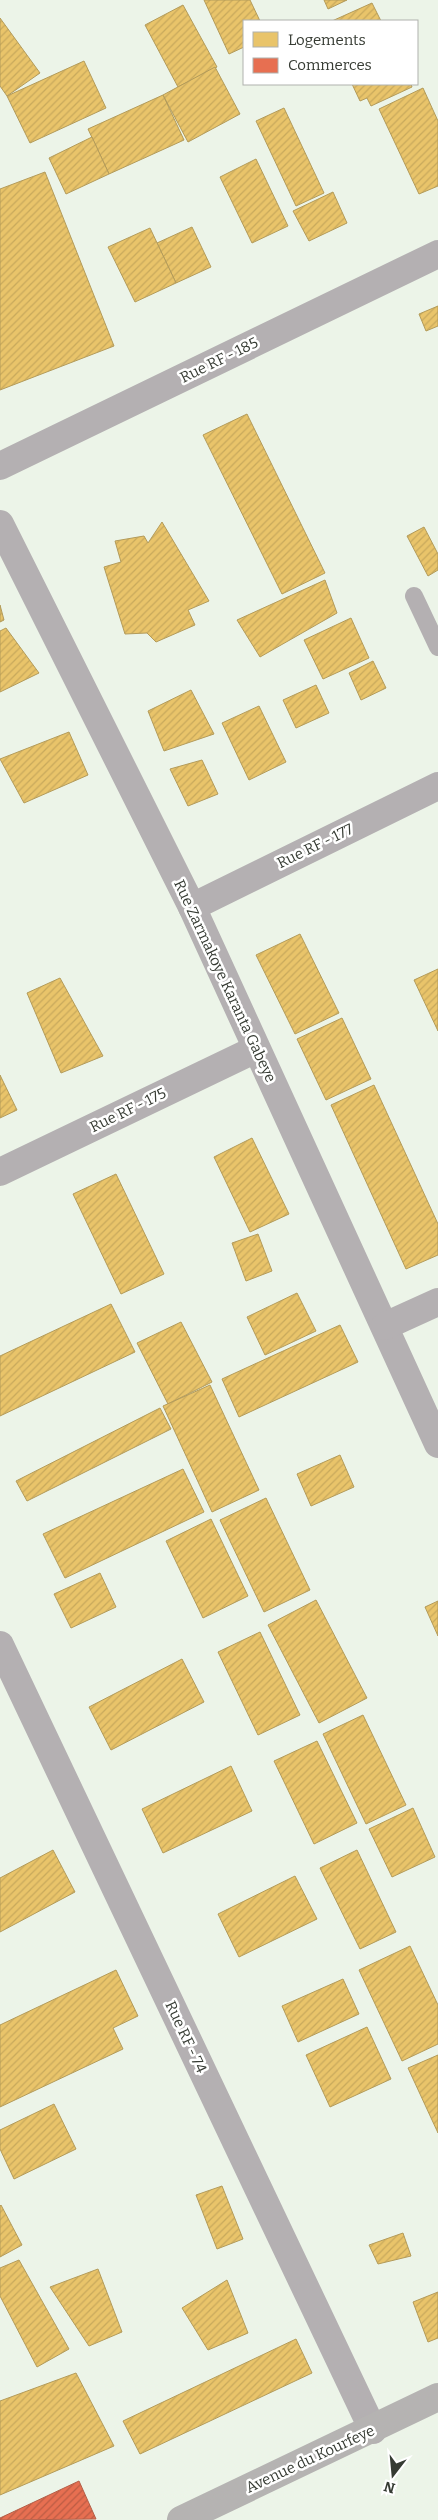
<svg xmlns="http://www.w3.org/2000/svg" width="438" height="2520" font-family="Bitter,serif">
	<defs>
		<pattern id="homes-hatch" width="6" height="6" patternUnits="userSpaceOnUse" patternTransform="scale(1.25)"><rect width="6" height="6" fill="#e9c46a"/><path d="M-1 1l2-2M0 6l6-6M5 7l2-2" fill="none" stroke="#c8a95c"/></pattern>
		<pattern id="shops-hatch" width="6" height="6" patternUnits="userSpaceOnUse" patternTransform="scale(1.25)"><rect width="6" height="6" fill="#e76f51"/><path d="M-1 1l2-2M0 6l6-6M5 7l2-2" fill="none" stroke="#bc5c44"/></pattern>
	</defs>
	<rect width="100%" height="100%" fill="#ecf4e8"/>
	<g fill="url(#homes-hatch)" stroke="#b39b5a">
		<path d="M 204,0 L 250,0 L 260,21 L 244,21 L 244,47 L 229,54 Z"/>
		<path d="M 324,0 L 347,0 L 328,9 Z"/>
		<path d="M 372,3 L 381,21 L 332,21 Z"/>
		<path d="M 183,5 L 217,67 L 178,87 L 145,25 Z"/>
		<path d="M 0,18 L 40,73 L 7,96 L 0,86 Z"/>
		<path d="M 84,61 L 106,108 L 30,143 L 7,96 Z"/>
		<path d="M 215,67 L 240,114 L 188,142 L 163,95 Z"/>
		<path d="M 352,84 L 411,84 L 412,87 L 371,106 L 367,98 L 360,101 Z"/>
		<path d="M 423,88 L 438,121 L 438,186 L 419,194 L 379,109 Z"/>
		<path d="M 163,95 L 184,140 L 109,174 L 88,129 Z"/>
		<path d="M 284,108 L 324,193 L 296,206 L 256,121 Z"/>
		<path d="M 92,137 L 109,174 L 66,194 L 49,158 Z"/>
		<path d="M 256,159 L 288,226 L 252,243 L 220,177 Z"/>
		<path d="M 45,172 L 114,346 L 0,390 L 0,189 Z"/>
		<path d="M 333,192 L 347,223 L 309,241 L 293,211 Z"/>
		<path d="M 192,227 L 211,267 L 176,283 L 157,243 Z"/>
		<path d="M 150,228 L 176,283 L 135,302 L 108,247 Z"/>
		<path d="M 438,306 L 438,326 L 426,331 L 419,314 Z"/>
		<path d="M 247,414 L 325,573 L 282,594 L 203,435 Z"/>
		<path d="M 162,522 L 209,601 L 188,610 L 195,625 L 156,642 L 147,633 L 125,634 L 104,567 L 121,562 L 115,541 L 144,536 L 148,543 Z"/>
		<path d="M 424,527 L 438,554 L 438,570 L 428,576 L 407,536 Z"/>
		<path d="M 325,580 L 337,613 L 260,657 L 237,620 Z"/>
		<path d="M 0,605 L 4,620 L 0,622 Z"/>
		<path d="M 351,618 L 369,658 L 323,679 L 304,640 Z"/>
		<path d="M 6,628 L 39,673 L 0,692 L 0,631 Z"/>
		<path d="M 373,661 L 386,688 L 361,700 L 349,673 Z"/>
		<path d="M 316,685 L 329,713 L 296,728 L 283,700 Z"/>
		<path d="M 191,690 L 214,734 L 164,751 L 148,711 Z"/>
		<path d="M 259,706 L 286,762 L 249,780 L 222,723 Z"/>
		<path d="M 69,732 L 88,775 L 24,803 L 0,759 Z"/>
		<path d="M 202,760 L 218,794 L 188,806 L 170,769 Z"/>
		<path d="M 300,934 L 339,1013 L 295,1034 L 256,955 Z"/>
		<path d="M 438,969 L 438,1031 L 414,980 Z"/>
		<path d="M 60,978 L 103,1056 L 61,1073 L 27,993 Z"/>
		<path d="M 342,1018 L 371,1079 L 326,1100 L 297,1039 Z"/>
		<path d="M 0,1075 L 17,1110 L 0,1118 Z"/>
		<path d="M 374,1085 L 438,1224 L 438,1255 L 406,1269 L 331,1105 Z"/>
		<path d="M 252,1138 L 289,1214 L 250,1232 L 214,1157 Z"/>
		<path d="M 116,1174 L 164,1274 L 121,1294 L 73,1194 Z"/>
		<path d="M 258,1234 L 272,1271 L 246,1281 L 232,1243 Z"/>
		<path d="M 297,1293 L 316,1331 L 265,1355 L 247,1317 Z"/>
		<path d="M 111,1304 L 135,1352 L 0,1416 L 0,1356 Z"/>
		<path d="M 181,1322 L 212,1382 L 168,1404 L 137,1343 Z"/>
		<path d="M 340,1325 L 358,1362 L 239,1417 L 222,1379 Z"/>
		<path d="M 210,1385 L 259,1490 L 212,1512 L 163,1406 Z"/>
		<path d="M 160,1408 L 171,1429 L 27,1501 L 16,1481 Z"/>
		<path d="M 340,1455 L 354,1487 L 311,1506 L 297,1474 Z"/>
		<path d="M 183,1469 L 204,1512 L 65,1578 L 43,1534 Z"/>
		<path d="M 266,1498 L 310,1590 L 264,1612 L 220,1520 Z"/>
		<path d="M 211,1519 L 248,1596 L 203,1618 L 166,1541 Z"/>
		<path d="M 100,1573 L 116,1607 L 71,1628 L 54,1594 Z"/>
		<path d="M 316,1600 L 367,1698 L 319,1723 L 268,1625 Z"/>
		<path d="M 438,1601 L 438,1636 L 425,1607 Z"/>
		<path d="M 260,1632 L 300,1715 L 258,1735 L 218,1652 Z"/>
		<path d="M 182,1659 L 204,1702 L 111,1750 L 89,1707 Z"/>
		<path d="M 363,1715 L 406,1805 L 366,1824 L 323,1734 Z"/>
		<path d="M 317,1741 L 357,1823 L 314,1844 L 274,1761 Z"/>
		<path d="M 231,1766 L 252,1811 L 163,1853 L 142,1809 Z"/>
		<path d="M 413,1808 L 435,1857 L 392,1877 L 369,1829 Z"/>
		<path d="M 53,1850 L 75,1892 L 0,1932 L 0,1878 Z"/>
		<path d="M 357,1850 L 396,1932 L 360,1949 L 320,1868 Z"/>
		<path d="M 295,1876 L 317,1919 L 239,1957 L 218,1914 Z"/>
		<path d="M 410,1946 L 438,2005 L 438,2044 L 402,2061 L 359,1970 Z"/>
		<path d="M 116,1970 L 138,2016 L 113,2028 L 123,2049 L 0,2107 L 0,2025 Z"/>
		<path d="M 343,1979 L 359,2014 L 298,2042 L 282,2006 Z"/>
		<path d="M 367,2027 L 391,2079 L 330,2107 L 306,2055 Z"/>
		<path d="M 438,2055 L 438,2133 L 408,2068 Z"/>
		<path d="M 54,2104 L 76,2149 L 14,2179 L 0,2149 L 0,2130 Z"/>
		<path d="M 222,2186 L 243,2239 L 217,2249 L 196,2195 Z"/>
		<path d="M 1,2205 L 22,2245 L 0,2257 L 0,2206 Z"/>
		<path d="M 403,2233 L 411,2256 L 378,2264 L 369,2245 Z"/>
		<path d="M 19,2260 L 69,2349 L 37,2367 L 0,2296 L 0,2268 Z"/>
		<path d="M 98,2269 L 122,2332 L 89,2346 L 50,2287 Z"/>
		<path d="M 227,2280 L 248,2333 L 208,2350 L 182,2308 Z"/>
		<path d="M 438,2292 L 438,2338 L 428,2342 L 413,2302 Z"/>
		<path d="M 296,2339 L 312,2373 L 140,2454 L 123,2421 Z"/>
		<path d="M 76,2373 L 114,2446 L 0,2495 L 0,2401 Z"/>
	</g>
	<path fill="url(#shops-hatch)" stroke="#b25f48" d="M 79,2481 L 96,2519 L 0,2520 L 0,2518 Z"/>
	<g fill="none" stroke-linecap="round" stroke-linejoin="round">
		<path stroke="#b4b0b2" stroke-width="18" d="M 414,596 L 438,647"/>
		<g stroke="#b4b0b2" stroke-width="28">
			<path d="M 0,466 L 438,254"/>
			<path d="M 0,524 L 192,907 L 438,1444"/>
			<path d="M 192,907 L 438,786"/>
			<path d="M 0,1172 L 256,1049"/>
			<path d="M 385,1326 L 438,1302"/>
			<path d="M 0,1645 L 373,2430"/>
		</g>
		<path stroke="#b5b3b2" stroke-width="28" d="M 181,2520 L 438,2397"/>
	</g>
	<g text-anchor="middle" stroke-width="5" stroke-linejoin="round" paint-order="stroke">
		<g font-size="15" fill="#363b33" stroke="#fff">
			<text transform="translate(219 360) rotate(-26)" y="5">Rue RF - 185</text>
			<text transform="translate(315 846) rotate(-26)" y="5">Rue RF - 177</text>
			<text transform="translate(225 981) rotate(65)" y="5">Rue Zarmakoye Karanta Gabeye</text>
			<text transform="translate(128 1110) rotate(-26)" y="5">Rue RF - 175</text>
			<text transform="translate(186 2037) rotate(65)" y="5">Rue RF - 74</text>
			<text transform="translate(310 2459) rotate(-25)" y="5">Avenue du Kourfeye</text>
		</g>
	</g>
	<rect x="243" y="20" width="175" height="65" fill="#ffffff" stroke="#afb1ad"/>
	<rect x="253" y="32" width="25" height="15" fill="#e9c46a" stroke="#afb1ad"/>
	<text x="288" y="45" font-size="15" fill="#363b33">Logements</text>
	<rect x="253" y="58" width="25" height="15" fill="#e76f51" stroke="#afb1ad"/>
	<text x="288" y="70" font-size="15" fill="#363b33">Commerces</text>
	<g transform="translate(393 2475) rotate(196)" stroke="#ffffff" stroke-width="4" paint-order="stroke">
	<path d="M0-4L9 19L0 12L-9 19Z" fill="#363b33"/>
	<text y="-8" font-size="14" font-weight="bold" text-anchor="middle" fill="#363b33">N</text>
	</g>
</svg>
